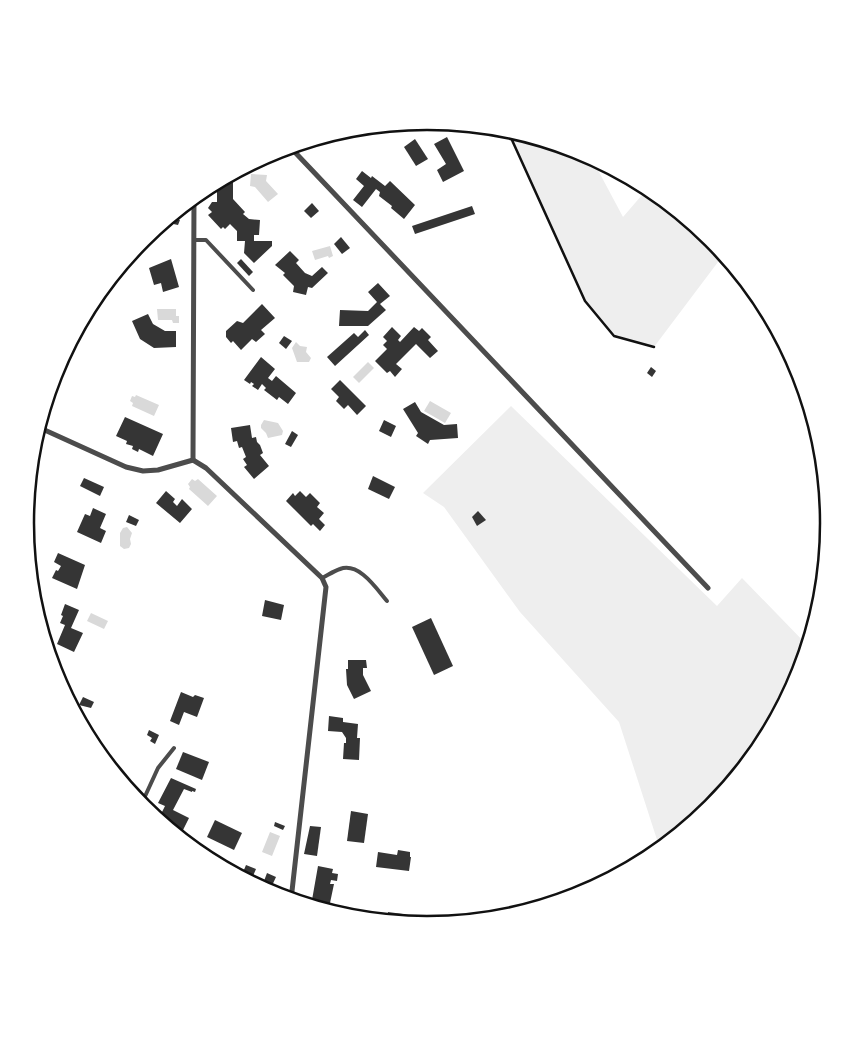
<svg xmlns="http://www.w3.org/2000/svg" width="854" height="1046" font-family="'PT Sans',sans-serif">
	<rect width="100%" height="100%" fill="#fff"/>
	<g fill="#eee">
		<path d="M 507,129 L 581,152 L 591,157 L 623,217 L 648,188 L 651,189 L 711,239 L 724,254 L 654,347 L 614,336 L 585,301 Z"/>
		<path d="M 511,406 L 717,606 L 742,578 L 808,646 L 798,677 L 761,747 L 711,807 L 660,849 L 619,722 L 520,612 L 444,507 L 423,493 Z"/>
	</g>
	<g fill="#d9d9d9">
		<path d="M 251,174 L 267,175 L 266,181 L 278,194 L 268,202 L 255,187 L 250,186 Z"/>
		<path d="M 330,246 L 333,256 L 329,258 L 328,256 L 315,260 L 312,251 Z"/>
		<path d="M 157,309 L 176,309 L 176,316 L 179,316 L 179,323 L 173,323 L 172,320 L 158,320 Z"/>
		<path d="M 296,342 L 300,346 L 307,347 L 306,352 L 311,358 L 309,362 L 297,362 L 292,348 Z"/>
		<path d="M 368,362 L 374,368 L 359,383 L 353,377 Z"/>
		<path d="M 136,395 L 159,405 L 154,416 L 132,406 L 133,403 L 130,401 L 132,396 L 135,397 Z"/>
		<path d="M 430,401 L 451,413 L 445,423 L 424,411 Z"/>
		<path d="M 264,420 L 278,423 L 283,431 L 282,435 L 268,438 L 266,433 L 261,428 L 261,425 Z"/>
		<path d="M 192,479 L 195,481 L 198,479 L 217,496 L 208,506 L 189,489 L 190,487 L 188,484 Z"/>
		<path d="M 127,527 L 132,533 L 130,539 L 131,544 L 129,548 L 124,549 L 120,546 L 120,533 L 123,528 Z"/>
		<path d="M 91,613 L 108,621 L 104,629 L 87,621 Z"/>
		<path d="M 270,832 L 280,836 L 272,856 L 262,852 Z"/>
	</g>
	<g fill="#353535">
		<path d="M 447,137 L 464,171 L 443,182 L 437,170 L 446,164 L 434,144 Z"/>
		<path d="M 415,139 L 428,159 L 416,166 L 404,147 Z"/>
		<path d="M 362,171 L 371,178 L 372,176 L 385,186 L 390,181 L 415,205 L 404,219 L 391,208 L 392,206 L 379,196 L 380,192 L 376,189 L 362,207 L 353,200 L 364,186 L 356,179 Z"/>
		<path d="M 218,181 L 233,181 L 233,199 L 245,212 L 243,214 L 249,219 L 260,220 L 259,235 L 254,235 L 254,241 L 272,241 L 272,246 L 254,263 L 244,253 L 245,241 L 237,241 L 237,231 L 230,224 L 225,229 L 223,227 L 221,229 L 208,215 L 212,212 L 208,208 L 212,202 L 217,202 L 217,182 Z"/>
		<path d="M 312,203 L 319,211 L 311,218 L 304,211 Z"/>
		<path d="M 472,206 L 475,214 L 415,234 L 412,226 Z"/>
		<path d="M 176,212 L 175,218 L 180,220 L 178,225 L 164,222 Z"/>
		<path d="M 341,237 L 350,248 L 342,254 L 334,244 Z"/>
		<path d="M 290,251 L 299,260 L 296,263 L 305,273 L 312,276 L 322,267 L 328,273 L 312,288 L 308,287 L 306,295 L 293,292 L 294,286 L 283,275 L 285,273 L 275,265 Z"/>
		<path d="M 171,259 L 179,287 L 163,292 L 161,283 L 154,285 L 149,268 Z"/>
		<path d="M 241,259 L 253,272 L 249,276 L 237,263 Z"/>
		<path d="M 378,283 L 390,296 L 380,304 L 386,310 L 368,326 L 339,326 L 340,310 L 368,311 L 377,302 L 368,292 Z"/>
		<path d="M 262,304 L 275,318 L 261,330 L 265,334 L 256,342 L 252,339 L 241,350 L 233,341 L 231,343 L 226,337 L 226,331 L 237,321 L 243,323 Z"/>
		<path d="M 148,314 L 153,324 L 165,331 L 176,331 L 176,347 L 154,348 L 140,339 L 132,321 Z"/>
		<path d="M 392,327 L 401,336 L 398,340 L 400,342 L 414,327 L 419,331 L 422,328 L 431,337 L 428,340 L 438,351 L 430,358 L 416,344 L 396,364 L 402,369 L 395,377 L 390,371 L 387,373 L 375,361 L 387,349 L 383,345 L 387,341 L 383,337 Z"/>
		<path d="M 365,330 L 369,335 L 335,366 L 327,357 L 354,333 L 358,337 Z"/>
		<path d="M 284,336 L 292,341 L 286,349 L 279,343 Z"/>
		<path d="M 261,357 L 275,369 L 268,378 L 272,381 L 276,376 L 296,393 L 288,404 L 279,397 L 277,400 L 264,390 L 266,388 L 262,384 L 258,390 L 252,386 L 254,384 L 251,382 L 250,384 L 244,380 Z"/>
		<path d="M 651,367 L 656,371 L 652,377 L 647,373 Z"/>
		<path d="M 340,380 L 366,406 L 357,415 L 348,405 L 344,409 L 336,401 L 339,397 L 331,389 Z"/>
		<path d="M 415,402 L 421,412 L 444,425 L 457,424 L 458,438 L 430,440 L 428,444 L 416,436 L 418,433 L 403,409 Z"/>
		<path d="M 125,417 L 163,434 L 153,456 L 139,449 L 138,452 L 132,449 L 133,446 L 126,444 L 127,441 L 116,436 Z"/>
		<path d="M 384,420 L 396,426 L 391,437 L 379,431 Z"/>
		<path d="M 250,425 L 252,438 L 256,437 L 257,442 L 260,445 L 263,453 L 260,455 L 269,466 L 254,479 L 244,467 L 247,465 L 243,459 L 246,457 L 242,447 L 239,448 L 237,441 L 233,442 L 231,428 Z"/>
		<path d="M 292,431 L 298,435 L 291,447 L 285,444 Z"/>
		<path d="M 373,476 L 395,487 L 389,499 L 368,489 Z"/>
		<path d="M 84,478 L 104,487 L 100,496 L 80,486 Z"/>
		<path d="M 166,491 L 175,499 L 173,502 L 177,506 L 182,499 L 192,509 L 180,523 L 156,503 Z"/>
		<path d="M 300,491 L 306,497 L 310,493 L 320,503 L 317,507 L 324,513 L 319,519 L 325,525 L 320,531 L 313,524 L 311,526 L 286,501 L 293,493 L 295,496 Z"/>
		<path d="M 93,508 L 106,514 L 100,528 L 106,531 L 101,543 L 77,532 L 85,514 L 90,516 Z"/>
		<path d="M 478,511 L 486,520 L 477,526 L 472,517 Z"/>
		<path d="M 129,515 L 139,520 L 136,526 L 126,522 Z"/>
		<path d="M 58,553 L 85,565 L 77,589 L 52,578 L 56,570 L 58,571 L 61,566 L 54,562 Z"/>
		<path d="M 265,600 L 284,605 L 281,620 L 262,616 Z"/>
		<path d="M 38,602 L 44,615 L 38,618 L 34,604 Z"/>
		<path d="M 65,604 L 79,610 L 71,628 L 83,633 L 74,652 L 57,644 L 65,625 L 60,623 L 63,616 L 61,615 Z"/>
		<path d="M 431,618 L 453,666 L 434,675 L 412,627 Z"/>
		<path d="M 348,660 L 366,660 L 367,668 L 363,668 L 363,675 L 371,691 L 354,699 L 347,685 L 346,669 L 348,669 Z"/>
		<path d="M 181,692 L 193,697 L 195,695 L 204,698 L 197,717 L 184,712 L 179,725 L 170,721 Z"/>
		<path d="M 83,697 L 94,702 L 91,708 L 79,705 Z"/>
		<path d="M 329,716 L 343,718 L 343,722 L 358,724 L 357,738 L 360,738 L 359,760 L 343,759 L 344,743 L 346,743 L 346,738 L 342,732 L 328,731 Z"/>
		<path d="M 149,730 L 159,735 L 155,744 L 150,741 L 152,738 L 147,735 Z"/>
		<path d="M 183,752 L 209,762 L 202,780 L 176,769 Z"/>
		<path d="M 171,778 L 196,789 L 195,792 L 192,791 L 192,792 L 184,789 L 173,810 L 189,818 L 182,832 L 158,820 L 165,806 L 158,803 Z"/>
		<path d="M 351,811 L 368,814 L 364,843 L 347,841 Z"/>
		<path d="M 215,820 L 242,833 L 234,850 L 207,837 Z"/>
		<path d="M 275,822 L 285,826 L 283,830 L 274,826 Z"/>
		<path d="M 310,826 L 321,827 L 317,856 L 304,854 Z"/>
		<path d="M 398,850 L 410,852 L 410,857 L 411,857 L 409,871 L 376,867 L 378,852 L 397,855 Z"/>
		<path d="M 246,865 L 256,869 L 253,876 L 264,881 L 267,873 L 276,877 L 269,892 L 241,877 Z"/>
		<path d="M 318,866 L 333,869 L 332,873 L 338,874 L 337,881 L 331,880 L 330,884 L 334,884 L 330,903 L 332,903 L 330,912 L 307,905 L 308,899 L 312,900 Z"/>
		<path d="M 388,912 L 403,914 L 402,923 L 387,921 Z"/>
	</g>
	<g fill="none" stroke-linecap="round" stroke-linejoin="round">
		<path stroke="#111" stroke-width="2.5" d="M 507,129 L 585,301 L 614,336 L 654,347"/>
		<g stroke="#4c4c4c" stroke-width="4">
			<path d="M 194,240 L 206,240 L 253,290"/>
			<path d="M 322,578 C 328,575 334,571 340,569 C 359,562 376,588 387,601"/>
			<path d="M 141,805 L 158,768 L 174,748"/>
		</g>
		<g stroke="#4c4c4c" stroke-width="5">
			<path d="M 290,147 L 708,588"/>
			<path d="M 38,427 L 126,467 L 143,471 L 158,470 L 193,460"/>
			<path d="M 193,460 L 206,468 L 322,578 L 326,587 L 291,900"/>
			<path d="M 193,460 L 194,197"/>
		</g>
	</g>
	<path d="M0 0H854V1046H0ZM34 523a393 393 0 1 1 786 0a393 393 0 1 1-786 0Z" fill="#fff" fill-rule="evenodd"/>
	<path fill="none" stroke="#111" stroke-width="2.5" d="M34 523a393 393 0 1 1 786 0a393 393 0 1 1-786 0Z"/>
</svg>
